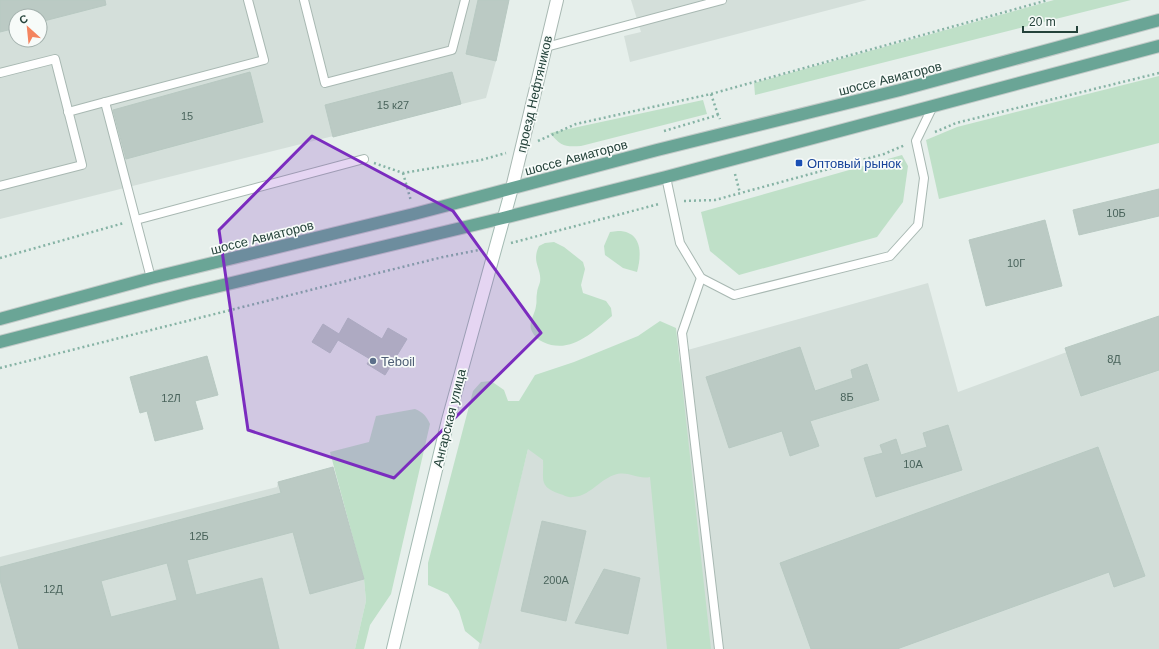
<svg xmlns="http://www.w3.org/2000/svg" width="1159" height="649" font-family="Helvetica,sans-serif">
	<rect width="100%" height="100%" fill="#e6efeb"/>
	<g fill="#d4dfda" fill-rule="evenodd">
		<path d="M 0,0 L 509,0 L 496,61 L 486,98 L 0,219 ZM 16,16 L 40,16 L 40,40 L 16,40 Z"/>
		<path d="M 631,0 L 867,0 L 630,62 L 624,36 L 641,32 Z"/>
		<path d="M 928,283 L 958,392 L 1159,318 L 1159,649 L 478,649 L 528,449 L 645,454 L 684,351 Z"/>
		<path d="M 333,467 L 364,579 L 366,601 L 355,649 L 0,649 L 0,557 L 277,487 L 278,482 Z"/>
	</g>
	<g fill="#bfe0c8">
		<path d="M 1054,0 L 1131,0 L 755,95 L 754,83 Z"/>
		<path d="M 1159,76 L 1159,143 L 939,199 L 926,140 L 957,127 Z"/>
		<path d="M 703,100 L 707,114 L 581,146 C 564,147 561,146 550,133 Z"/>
		<path d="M 902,155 L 908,166 L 903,202 L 877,237 L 739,275 L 710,251 L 701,212 Z"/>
		<path d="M 618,231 C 642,231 642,254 637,272 L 623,268 L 605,255 L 604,246 L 610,232 Z"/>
		<path d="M 554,242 L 564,247 L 583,262 L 585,269 L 581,285 L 583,293 L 606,301 L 611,308 L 612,316 C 593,332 570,355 543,342 C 538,340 533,335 531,329 C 529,321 535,314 536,306 C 537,302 536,298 537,293 C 537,289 539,286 540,282 C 542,268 531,263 539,246 L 545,243 Z"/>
		<path d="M 660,321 L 676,328 L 711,649 L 667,649 L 650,477 C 637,480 628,470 614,475 C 599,480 589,497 572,497 C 568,498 564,495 560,494 C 538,486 544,480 543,460 L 528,449 L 481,644 L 465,631 L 459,611 L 448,594 L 428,585 L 428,563 L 473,391 L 481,382 L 491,381 L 504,390 L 508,401 L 519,401 L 535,375 L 574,362 L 638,336 Z"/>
		<path d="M 415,409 C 423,412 427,417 430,424 L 391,594 L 370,625 L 364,649 L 355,649 L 366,601 L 364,579 L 330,452 L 369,442 L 376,416 Z"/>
	</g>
	<g fill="#bbcac4" stroke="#b8c9c2" fill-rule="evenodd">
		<path d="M 0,0 L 105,0 L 106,5 L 40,22 L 40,16 L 16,16 L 16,28 L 0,32 Z"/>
		<path d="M 478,0 L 509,0 L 496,61 L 466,54 Z"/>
		<path d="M 250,72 L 263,122 L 126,159 L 113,110 Z"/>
		<path d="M 452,72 L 461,104 L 333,137 L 325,105 Z"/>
		<path d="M 1159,189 L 1159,216 L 1079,235 L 1073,210 Z"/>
		<path d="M 1045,220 L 1062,286 L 986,306 L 969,240 Z"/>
		<path d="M 1159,316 L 1159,370 L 1081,396 L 1065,348 Z"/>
		<path d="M 348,318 L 382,339 L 388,328 L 407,339 L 385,375 L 367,364 L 370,359 L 338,340 L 330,353 L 312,342 L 323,324 L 339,334 Z"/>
		<path d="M 800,347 L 815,391 L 853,378 L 851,370 L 867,364 L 879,400 L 810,421 L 819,446 L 790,456 L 782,431 L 729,448 L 706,377 Z"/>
		<path d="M 207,356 L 218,395 L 195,401 L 203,429 L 155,441 L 147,411 L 140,413 L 130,377 Z"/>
		<path d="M 948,425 L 962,470 L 876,497 L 864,458 L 883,453 L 880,445 L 896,439 L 901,455 L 927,447 L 923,433 Z"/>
		<path d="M 1098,447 L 1145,576 L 1114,587 L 1109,572 L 897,649 L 811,649 L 780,563 Z"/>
		<path d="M 333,467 L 364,579 L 310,594 L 293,532 L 187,560 L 196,595 L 262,578 L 279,649 L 19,649 L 0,580 L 0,567 L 281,493 L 278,482 ZM 167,563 L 177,600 L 111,617 L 101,581 Z"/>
		<path d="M 542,521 L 586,531 L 566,621 L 521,611 Z"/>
		<path d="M 604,569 L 640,578 L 628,634 L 575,623 Z"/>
	</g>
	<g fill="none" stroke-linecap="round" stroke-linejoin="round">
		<g stroke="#a8b8b2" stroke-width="10">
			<g id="lane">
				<path d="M 304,0 L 325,83 L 452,50 L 465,0"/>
				<path d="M 546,47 L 722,0"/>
				<path d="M 0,73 L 55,59 L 82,165 L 0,186"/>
				<path d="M 68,112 L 105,102"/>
				<path d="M 666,177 L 680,243 L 701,278 L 734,295 L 890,256 L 918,225 L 924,178 L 916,141 L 933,106"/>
				<path d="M 136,220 L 364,159"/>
				<path d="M 151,278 L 105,102 L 264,60 L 248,0"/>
				<path d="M 701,278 L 682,333 L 719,649"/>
			</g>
		</g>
		<g stroke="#a8b8b2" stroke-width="14">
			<path id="street" d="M 512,188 L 557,0"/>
		</g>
		<g stroke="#a4bbb3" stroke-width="14">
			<path id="secondary" d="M 393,649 L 448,420 L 512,188"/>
		</g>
		<g stroke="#c2cac8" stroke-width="14">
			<g id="primary">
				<path d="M 0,319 L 151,278 L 414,214 L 657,150 L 900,90 L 1159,20"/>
				<path d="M 0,342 L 190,293 L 503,218 L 666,177 L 1159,46"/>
			</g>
		</g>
		<g stroke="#86b3a5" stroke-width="2.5" stroke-dasharray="2 3" stroke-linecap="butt">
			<path d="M 711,94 L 718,115"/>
			<path d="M 664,131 L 718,115 L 720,119"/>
			<path d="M 935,132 L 956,123 L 1159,73"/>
			<path d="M 538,141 L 576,124 L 711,94 L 1048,0"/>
			<path d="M 374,163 L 403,173 L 481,160 L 506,153"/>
			<path d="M 403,173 L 411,201"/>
			<path d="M 735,174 L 740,193"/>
			<path d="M 684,201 L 715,200 L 884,154 L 905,145"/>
			<path d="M 511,243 L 659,204"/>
			<path d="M 0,258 L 124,223"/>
			<path d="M 0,368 L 378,273 L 443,257 L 479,250"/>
		</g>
		<use href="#lane" stroke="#fff" stroke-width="8"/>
		<use href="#street" stroke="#fff" stroke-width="12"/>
		<use href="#secondary" stroke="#fff" stroke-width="12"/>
		<use href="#primary" stroke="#6aa596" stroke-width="12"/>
	</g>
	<path fill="#7b2cbf" fill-opacity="0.2" stroke="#7b2cbf" stroke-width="3" stroke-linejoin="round" d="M 312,136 L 453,211 L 541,333 L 394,478 L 248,430 L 219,230 Z"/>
	<rect fill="#1a4fb4" stroke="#f7fbf9" stroke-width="1.5" x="795" y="159" width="8" height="8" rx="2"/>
	<circle fill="#5c6f8a" stroke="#f7fbf9" stroke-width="1.5" cx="373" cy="361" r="4"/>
	<g text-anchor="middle" stroke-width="3.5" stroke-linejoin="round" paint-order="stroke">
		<g font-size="11" fill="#4a645c">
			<text x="393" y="109">15 к27</text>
			<text x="187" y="120">15</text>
			<text x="1116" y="217">10Б</text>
			<text x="1016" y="267">10Г</text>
			<text x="1114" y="363">8Д</text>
			<text x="847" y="401">8Б</text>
			<text x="171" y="402">12Л</text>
			<text x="913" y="468">10А</text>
			<text x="199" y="540">12Б</text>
			<text x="556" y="584">200А</text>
			<text x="53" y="593">12Д</text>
		</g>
		<g font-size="13" fill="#24423a" stroke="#f7fbf9">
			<text transform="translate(890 78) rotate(-14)" y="5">шоссе Авиаторов</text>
			<text transform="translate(534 94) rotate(-77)" y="5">проезд Нефтяников</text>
			<text transform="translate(576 157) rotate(-15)" y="5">шоссе Авиаторов</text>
			<text transform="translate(262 237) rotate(-14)" y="5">шоссе Авиаторов</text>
			<text transform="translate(449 418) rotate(-76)" y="5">Ангарская улица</text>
		</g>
		<g font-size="13" fill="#164399" stroke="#f7fbf9" text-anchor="start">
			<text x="807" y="168">Оптовый рынок</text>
		</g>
		<g font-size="13" fill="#4e5e75" stroke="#f7fbf9" text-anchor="start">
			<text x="381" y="366">Teboil</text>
		</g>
	</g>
	<g transform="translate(28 28) rotate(333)"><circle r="19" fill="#f7fbf9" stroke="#a3b1ad"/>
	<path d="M0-3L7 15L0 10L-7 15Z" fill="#f4845f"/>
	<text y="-6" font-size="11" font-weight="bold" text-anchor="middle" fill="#24423a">С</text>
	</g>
	<path d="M1023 26v6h54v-6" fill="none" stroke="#24423a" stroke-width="2"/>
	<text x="1029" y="26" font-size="12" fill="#24423a" stroke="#f7fbf9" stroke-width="3" paint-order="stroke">20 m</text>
</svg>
